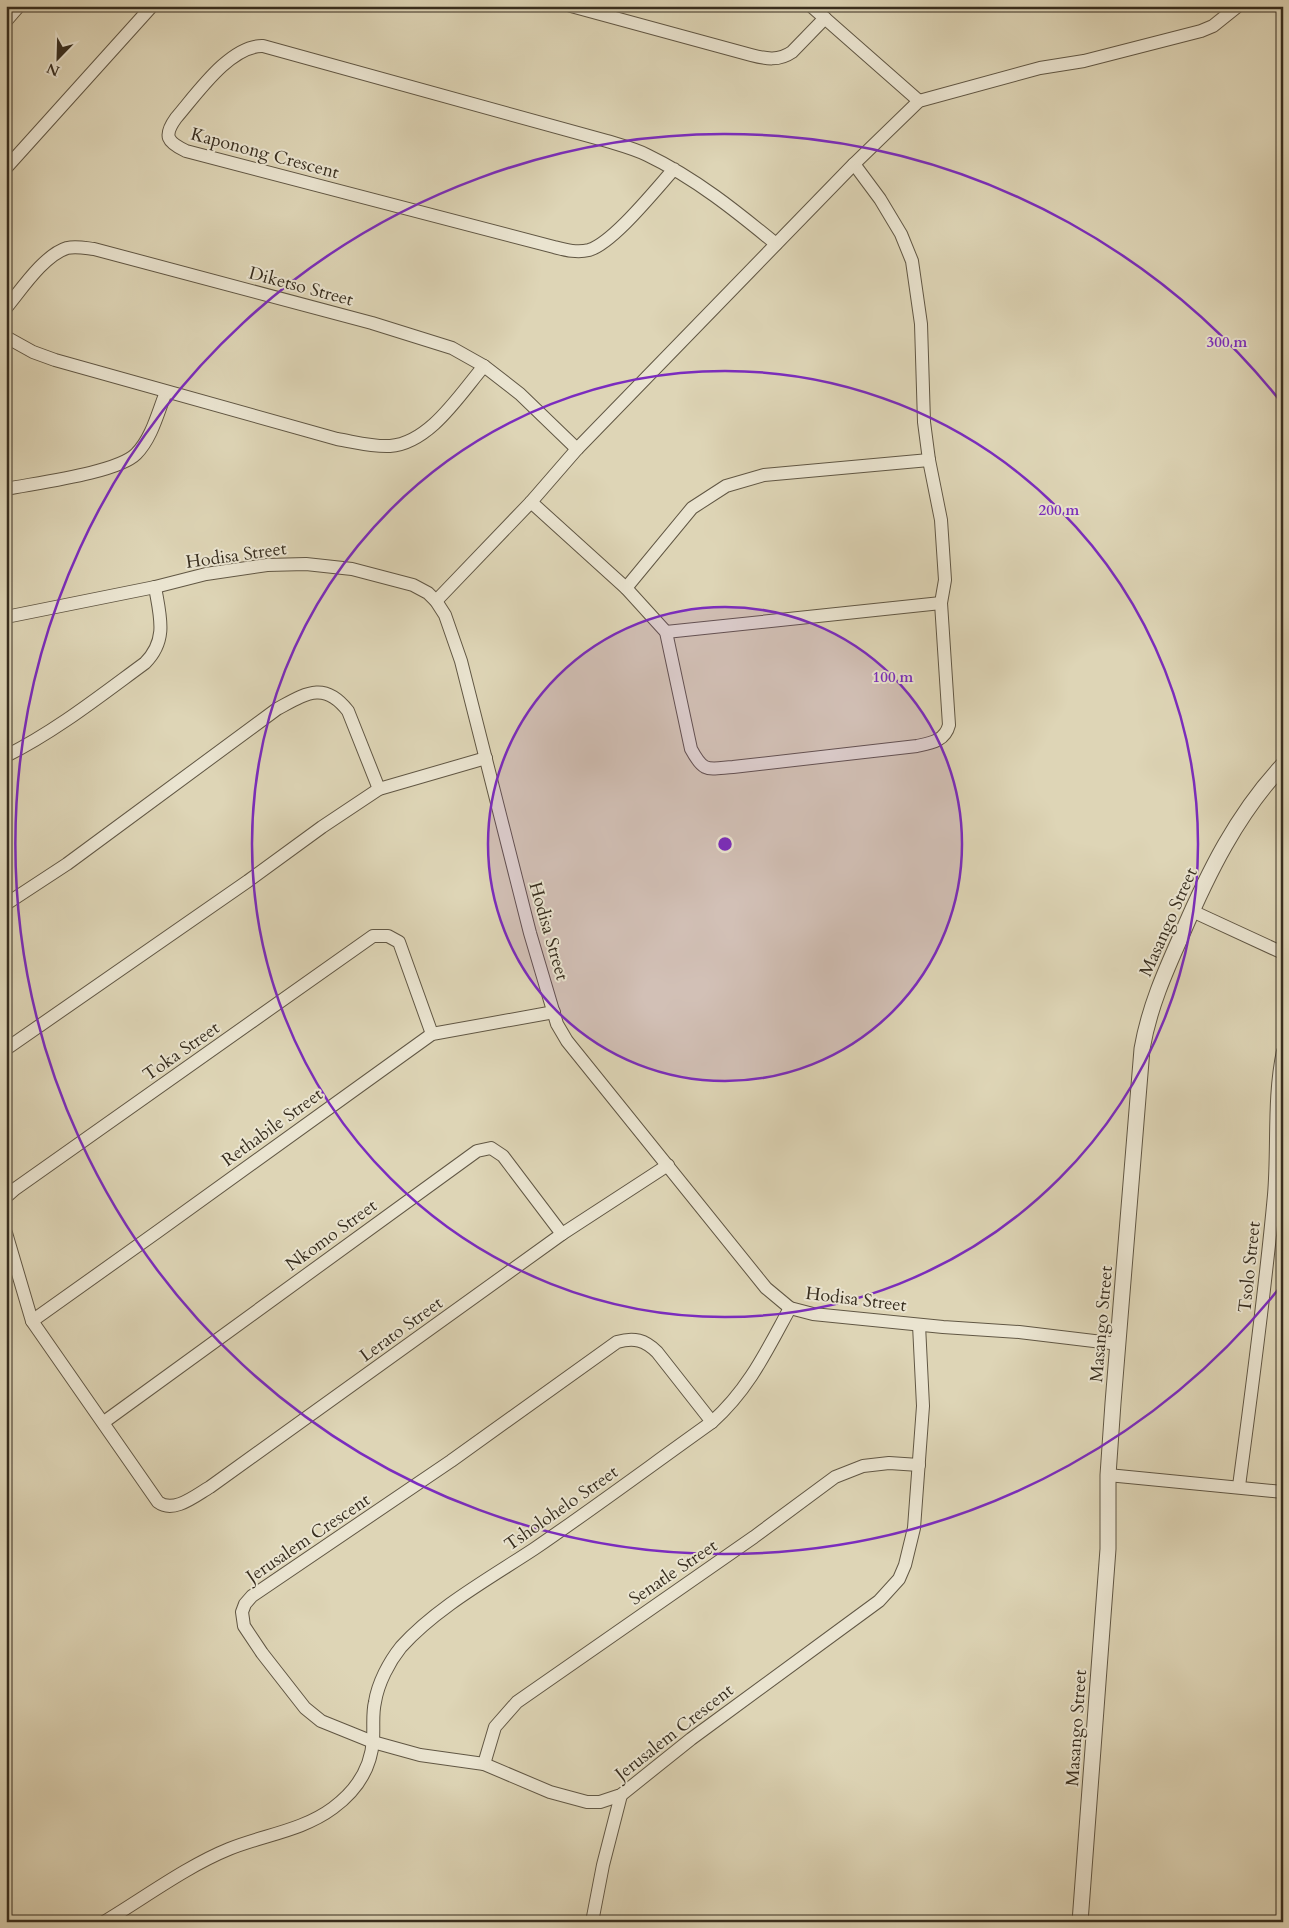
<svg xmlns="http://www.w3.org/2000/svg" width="1289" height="1928" font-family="Cardo,serif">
	<rect width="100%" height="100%" fill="#ded5b6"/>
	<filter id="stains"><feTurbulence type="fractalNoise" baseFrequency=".004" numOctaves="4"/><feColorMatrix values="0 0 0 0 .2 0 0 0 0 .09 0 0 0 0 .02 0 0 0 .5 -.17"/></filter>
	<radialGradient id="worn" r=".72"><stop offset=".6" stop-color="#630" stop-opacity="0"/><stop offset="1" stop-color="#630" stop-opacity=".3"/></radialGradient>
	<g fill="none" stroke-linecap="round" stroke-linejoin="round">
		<g stroke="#615744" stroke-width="14">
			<g id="minor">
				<path d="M 571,6 L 751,55 C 766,59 779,61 792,52 L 825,18"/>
				<path d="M 811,6 L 919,101"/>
				<path d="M 6,21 L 19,6"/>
				<path d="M 6,168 L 152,6"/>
				<path d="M 674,169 C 656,189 613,243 589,250 C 577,253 566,250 554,247 L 186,151 C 167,142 163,136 176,118 C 196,95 230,45 263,46 L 607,141 C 620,145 635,149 647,155 C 695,178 736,211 776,244"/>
				<path d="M 6,308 C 21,290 44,255 67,248 C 76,246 85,248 94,249 L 372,323 L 452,348 L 484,366 L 520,394 L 577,449"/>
				<path d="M 6,337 L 33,352 L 55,360 L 337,439 C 355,442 373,447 390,446 C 430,443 460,394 484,366"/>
				<path d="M 6,489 C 35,483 117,473 136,454 C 152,438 158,412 166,392"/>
				<path d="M 531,502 L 626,588 L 666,632 L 691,749 C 704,773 707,769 733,767 L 917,746 C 931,743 945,741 949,725 L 941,603 L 945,580 L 941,520 L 929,460 L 924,422 L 921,324 L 912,261 L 901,234 L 880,199 L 854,164"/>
				<path d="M 626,588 L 692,508 L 726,486 L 764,475 L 929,460"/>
				<path d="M 436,601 L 531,502 L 577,449 L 854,164 L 919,101 L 1040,68 L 1084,61 L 1201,31 L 1213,26 L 1238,6"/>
				<path d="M 6,617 L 155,587 L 206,574 L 267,565 L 306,564 L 352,569 L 413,585 L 428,593 L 436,601 L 445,615 L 461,661 L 530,933 L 557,1024 L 567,1041 L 766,1288 L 790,1308 L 813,1314 L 943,1327 L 1019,1332 L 1119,1344"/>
				<path d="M 666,632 L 941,603"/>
				<path d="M 6,756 C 56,731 100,696 145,663 C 168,640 160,616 155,587"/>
				<path d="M 6,904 L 67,864 L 277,709 C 305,694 324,680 348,711 L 379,789"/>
				<path d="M 1192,911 L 1283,953"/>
				<path d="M 6,1049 L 248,881 L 322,827 L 379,789 L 486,758"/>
				<path d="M 6,1197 L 15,1189 L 373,936 L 388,936 L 399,942 L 432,1034"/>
				<path d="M 6,1233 L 32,1321 L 158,1502 C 174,1514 196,1495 210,1487 L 562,1234 L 668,1165"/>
				<path d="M 32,1321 L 157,1232 L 432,1034 L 554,1012"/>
				<path d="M 104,1422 L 477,1151 L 491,1148 L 503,1156 L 562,1234"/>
				<path d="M 712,1422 L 657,1352 C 645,1340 634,1337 617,1342 L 451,1461 L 252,1596 L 245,1604 L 242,1612 L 244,1626 L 262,1653 L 305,1708 L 321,1721 L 373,1742 L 420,1755 L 484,1764 L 550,1792 L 587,1802 L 600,1802 L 621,1795 L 691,1739 L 879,1601 L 899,1579 L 905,1565 L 914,1528 L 923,1406 L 919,1325"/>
				<path d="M 1108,1475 L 1283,1492"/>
				<path d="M 1239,1486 C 1252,1389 1265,1293 1274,1195 C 1278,1148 1273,1098 1283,1051"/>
				<path d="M 484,1764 L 495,1727 L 517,1702 L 754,1537 L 835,1477 L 863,1466 L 889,1463 L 919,1465"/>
				<path d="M 104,1922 C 144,1898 187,1866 229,1849 C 263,1835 302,1831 333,1808 C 356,1791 371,1769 373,1740 C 374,1727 372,1714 375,1702 C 378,1683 389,1662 401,1647 C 436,1608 490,1578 534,1549 C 594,1508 653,1464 712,1422 C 749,1389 767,1350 790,1308"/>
				<path d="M 592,1922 L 603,1865 L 621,1795"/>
			</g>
		</g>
		<g stroke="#615744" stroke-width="17">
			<path id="tertiary" d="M 1080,1922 L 1108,1549 L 1108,1475 L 1113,1403 L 1142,1049 C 1149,1008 1165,972 1182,934 C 1208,873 1237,814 1283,765"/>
		</g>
		<use href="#minor" stroke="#eae4d0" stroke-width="12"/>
		<use href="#tertiary" stroke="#eae4d0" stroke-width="15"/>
	</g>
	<circle cx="725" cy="844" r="237" fill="#7b2cbf" fill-opacity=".12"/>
	<g fill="none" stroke="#7b2cbf" stroke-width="2.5">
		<circle cx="725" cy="844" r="237"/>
		<circle cx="725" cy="844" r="473"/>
		<path d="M1281 1286A710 710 0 1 1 1281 402"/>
	</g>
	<g text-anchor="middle" stroke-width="4" stroke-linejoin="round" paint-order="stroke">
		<g font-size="18" fill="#372d1e" stroke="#eae4d0">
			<text transform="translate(265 153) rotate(15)" y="6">Kaponong Crescent</text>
			<text transform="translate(301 286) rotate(15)" y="6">Diketso Street</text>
			<text transform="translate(236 555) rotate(-8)" y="6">Hodisa Street</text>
			<text transform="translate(1168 922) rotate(-66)" y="6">Masango Street</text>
			<text transform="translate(549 931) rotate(74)" y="6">Hodisa Street</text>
			<text transform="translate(181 1051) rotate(-35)" y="6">Toka Street</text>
			<text transform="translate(272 1127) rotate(-36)" y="6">Rethabile Street</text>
			<text transform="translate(331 1235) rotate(-36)" y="6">Nkomo Street</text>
			<text transform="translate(1249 1267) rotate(-84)" y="6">Tsolo Street</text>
			<text transform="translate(856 1299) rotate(7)" y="6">Hodisa Street</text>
			<text transform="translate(1101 1324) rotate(-85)" y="6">Masango Street</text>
			<text transform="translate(401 1329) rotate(-36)" y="6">Lerato Street</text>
			<text transform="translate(561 1508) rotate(-35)" y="6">Tsholohelo Street</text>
			<text transform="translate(308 1538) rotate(-34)" y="6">Jerusalem Crescent</text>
			<text transform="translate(673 1572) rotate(-34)" y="6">Senatle Street</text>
			<text transform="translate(1076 1728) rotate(-86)" y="6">Masango Street</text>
			<text transform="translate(674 1732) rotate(-38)" y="6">Jerusalem Crescent</text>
		</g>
	</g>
	<circle cx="725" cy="844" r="8" fill="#7b2cbf" stroke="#eae4d0" stroke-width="2.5"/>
	<g font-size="15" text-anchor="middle" font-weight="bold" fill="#7b2cbf" stroke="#eae4d0" stroke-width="4" stroke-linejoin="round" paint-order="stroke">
		<text x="1227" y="347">300 m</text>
		<text x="1059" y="515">200 m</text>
		<text x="893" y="682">100 m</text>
	</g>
	<rect width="1289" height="1928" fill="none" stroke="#ded5b6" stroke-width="25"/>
	<rect x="8" y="8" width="1274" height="1913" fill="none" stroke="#372d1e" stroke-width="2.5"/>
	<rect x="12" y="12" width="1264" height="1903" fill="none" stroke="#372d1e"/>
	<g transform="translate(58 58) rotate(203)" stroke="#eae4d0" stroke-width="4" paint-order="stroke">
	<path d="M0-4L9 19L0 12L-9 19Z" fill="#372d1e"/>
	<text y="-8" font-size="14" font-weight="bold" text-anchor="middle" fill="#372d1e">N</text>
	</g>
	<rect width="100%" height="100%" filter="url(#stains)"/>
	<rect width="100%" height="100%" fill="url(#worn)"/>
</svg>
